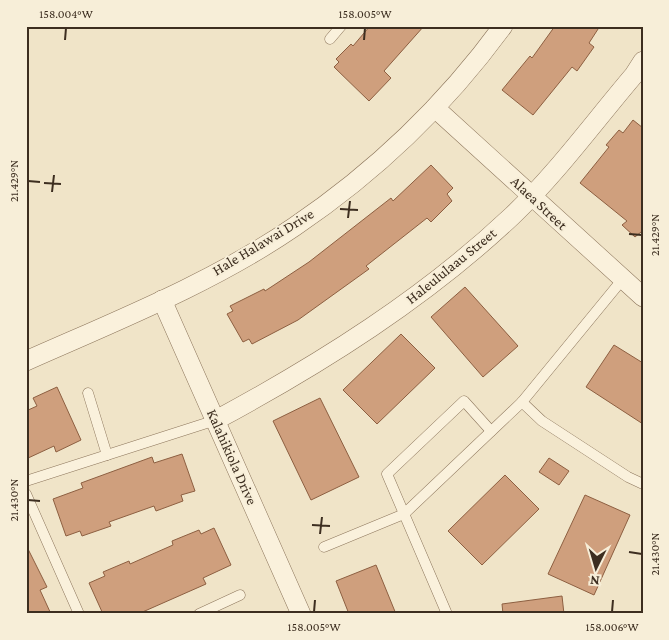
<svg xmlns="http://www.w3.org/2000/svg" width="669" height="640" font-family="'Crimson Pro',serif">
	<rect width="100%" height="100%" fill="#f0e4c8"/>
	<g fill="#cf9f7d" stroke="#8d5f41">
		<path d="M 370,26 L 424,26 L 384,71 L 391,78 L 369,101 L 334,67 L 339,62 L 336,59 L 351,44 L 353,46 Z"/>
		<path d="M 555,26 L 600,26 L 589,43 L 594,47 L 577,71 L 572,67 L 533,115 L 502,90 L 530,56 L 532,58 Z"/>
		<path d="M 633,120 L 643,128 L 643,233 L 641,232 L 635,237 L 622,225 L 627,221 L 580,183 L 609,147 L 606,145 L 619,130 L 623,133 Z"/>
		<path d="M 431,165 L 453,188 L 447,194 L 452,201 L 431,222 L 427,218 L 366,266 L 369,269 L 298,320 L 252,344 L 249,339 L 243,342 L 227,314 L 233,311 L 230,306 L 264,289 L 265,291 L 309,262 L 391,198 L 393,201 Z"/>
		<path d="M 465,287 L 518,346 L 483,377 L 431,317 Z"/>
		<path d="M 401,334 L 435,368 L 377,424 L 343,390 Z"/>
		<path d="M 614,345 L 643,363 L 643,424 L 586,387 Z"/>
		<path d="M 57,387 L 81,440 L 56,452 L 54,446 L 26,459 L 26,411 L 37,406 L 33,398 Z"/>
		<path d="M 320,398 L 359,477 L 311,500 L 273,421 Z"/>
		<path d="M 182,454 L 195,491 L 181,495 L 183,501 L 156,511 L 154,506 L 109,522 L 111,526 L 82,536 L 80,531 L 66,536 L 53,499 L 83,488 L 81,483 L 152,457 L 154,463 Z"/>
		<path d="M 549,458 L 569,471 L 559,485 L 539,472 Z"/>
		<path d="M 505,475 L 539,509 L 482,565 L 448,531 Z"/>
		<path d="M 585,495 L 630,515 L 594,595 L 548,574 Z"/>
		<path d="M 214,528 L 231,565 L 203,578 L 206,584 L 138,614 L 103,614 L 89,583 L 105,576 L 103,572 L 129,561 L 130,564 L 173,545 L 172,541 L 199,530 L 201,534 Z"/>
		<path d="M 26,545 L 47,587 L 40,590 L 51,614 L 26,614 Z"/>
		<path d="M 376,565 L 396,614 L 349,614 L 336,581 Z"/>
		<path d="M 562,596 L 564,614 L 503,614 L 502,604 Z"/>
	</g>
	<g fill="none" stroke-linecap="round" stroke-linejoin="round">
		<g stroke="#8d765c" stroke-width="11">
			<g id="lane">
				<path d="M 330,39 L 341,26"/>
				<path d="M 88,393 L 107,455"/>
				<path d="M 522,402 L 622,280"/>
				<path d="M 26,481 L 216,420"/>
				<path d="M 26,494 L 79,614"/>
				<path d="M 324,547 L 404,514 L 522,402 L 542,421 L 628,477 L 643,484"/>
				<path d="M 199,614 L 240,595"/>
				<path d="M 447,614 L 387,474 L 464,401 L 491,431"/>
			</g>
		</g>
		<g stroke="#8d765c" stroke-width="20">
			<g id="street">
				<path d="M 435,108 L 643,297"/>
				<path d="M 162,300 L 301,614"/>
				<path d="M 26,361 C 116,321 212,283 294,227 C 374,173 446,104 503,26"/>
				<path d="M 216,420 C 322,363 425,298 512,216 C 557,173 594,122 634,75 L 643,61"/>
			</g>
		</g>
		<use href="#lane" stroke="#faf1dc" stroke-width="10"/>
		<use href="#street" stroke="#faf1dc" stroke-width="19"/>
	</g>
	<path fill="none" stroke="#3d2e20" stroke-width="2" d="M 65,40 L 66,28M 364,40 L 365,28M 28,181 L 40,182M 44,183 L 61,184M 52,192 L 54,175M 340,209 L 358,210M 348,218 L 350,201M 629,234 L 642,235M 28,500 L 40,501M 312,525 L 330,526M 320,534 L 322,517M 629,552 L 642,554M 314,612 L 315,600M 612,612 L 613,600"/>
	<g text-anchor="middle" stroke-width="4" stroke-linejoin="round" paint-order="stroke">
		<g font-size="15" fill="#3d2e20" stroke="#f7eed8">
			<text transform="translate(539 203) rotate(43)" y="5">Alaea Street</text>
			<text transform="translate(263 242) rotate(-31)" y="5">Hale Halawai Drive</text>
			<text transform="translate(451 266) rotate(-39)" y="5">Haleululaau Street</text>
			<text transform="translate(232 457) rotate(66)" y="5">Kalahikiola Drive</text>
		</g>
	</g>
	<rect width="669" height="640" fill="none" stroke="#f7eed8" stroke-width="55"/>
	<g transform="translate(596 568) rotate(185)" stroke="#f7eed8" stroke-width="4" paint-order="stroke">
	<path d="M0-4L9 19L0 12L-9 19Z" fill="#3d2e20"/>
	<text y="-8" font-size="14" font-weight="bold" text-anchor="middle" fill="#3d2e20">N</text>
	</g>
	<rect x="28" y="28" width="614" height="584" fill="none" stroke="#3d2e20" stroke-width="2"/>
	<g font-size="12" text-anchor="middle" fill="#3d2e20">
		<text x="66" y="18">158.004°W</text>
		<text x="365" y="18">158.005°W</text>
		<text transform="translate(14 181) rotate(-90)" y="4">21.429°N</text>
		<text transform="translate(655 235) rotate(-90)" y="4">21.429°N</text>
		<text transform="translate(14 500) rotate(-90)" y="4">21.430°N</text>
		<text transform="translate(655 554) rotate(-90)" y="4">21.430°N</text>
		<text x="314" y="631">158.005°W</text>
		<text x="612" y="631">158.006°W</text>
	</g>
</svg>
